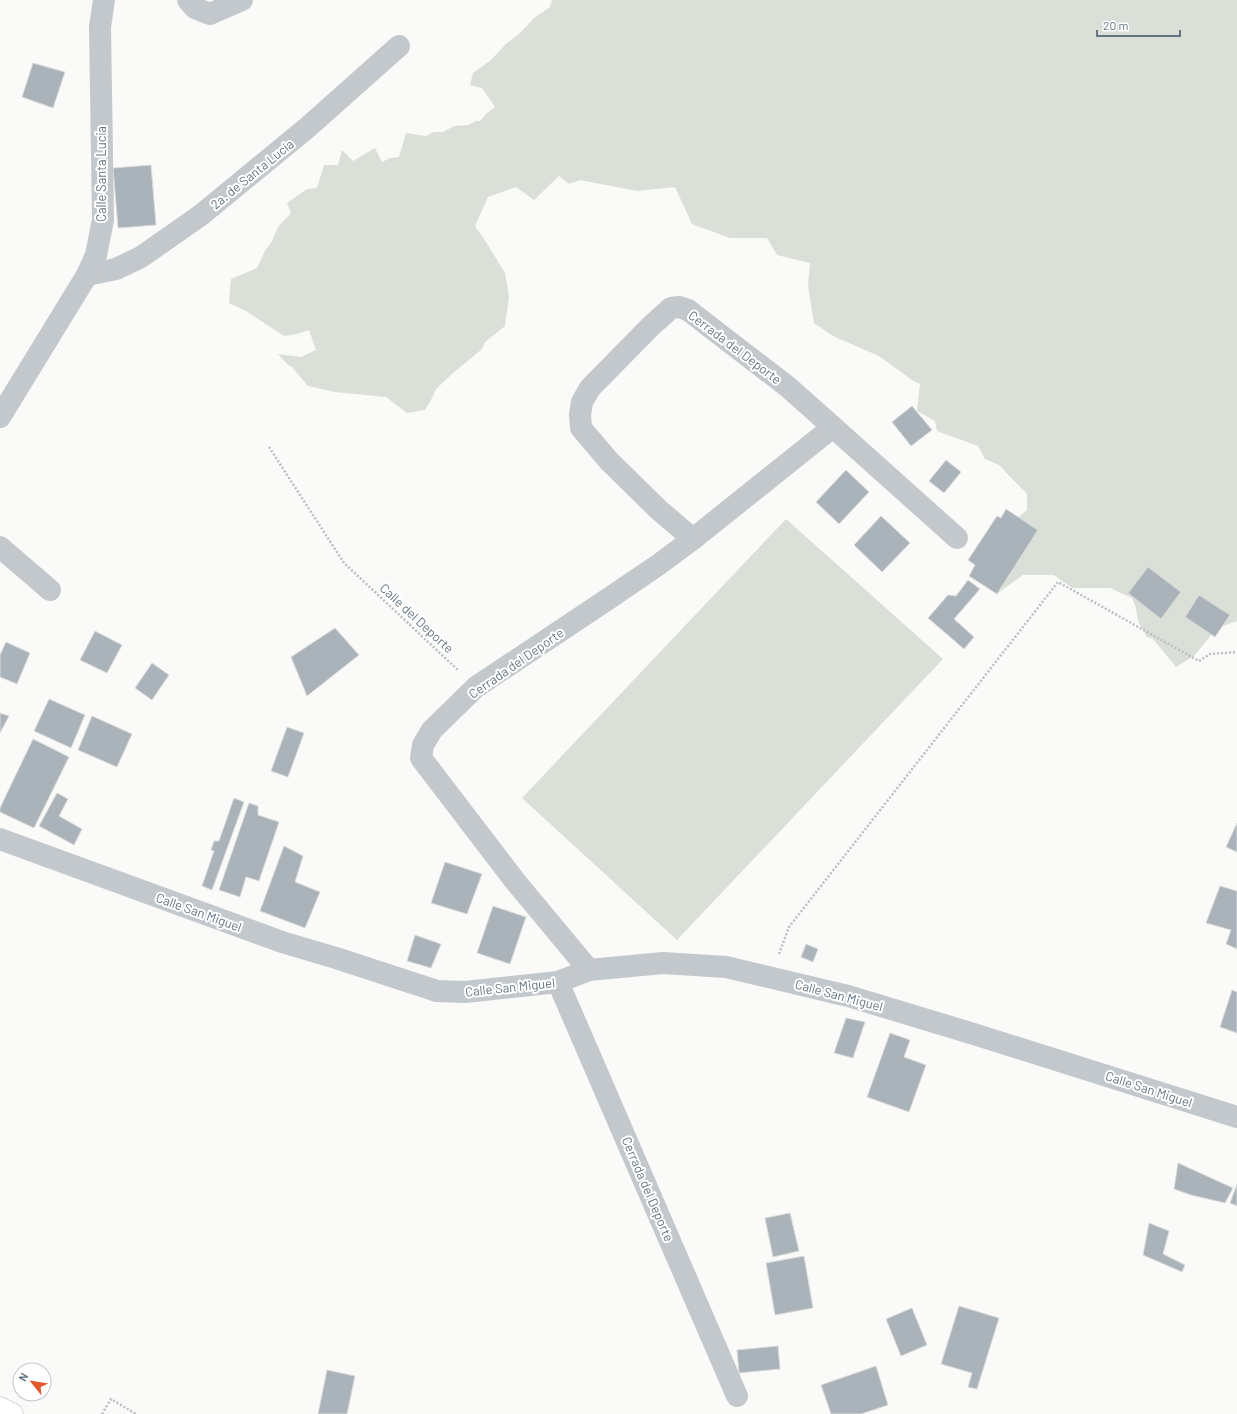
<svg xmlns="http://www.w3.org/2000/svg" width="1237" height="1414" font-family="Barlow,sans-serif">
	<rect width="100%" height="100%" fill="#fafaf8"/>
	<g fill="#dadfd7">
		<path d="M 552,0 L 1237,0 L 1237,621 L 1217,628 L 1194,656 L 1176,667 L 1153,639 L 1147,637 L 1138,621 L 1136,608 L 1132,598 L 1110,588 L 1072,588 L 1054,575 L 1023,575 L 998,593 L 995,577 L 1000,533 L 1027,510 L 1027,494 L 999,465 L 985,459 L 978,446 L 937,431 L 935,421 L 917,411 L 920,384 L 912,380 L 879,356 L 833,336 L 814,323 L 808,286 L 810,263 L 777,255 L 767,238 L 730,238 L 692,224 L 675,187 L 637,191 L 580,180 L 569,184 L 559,176 L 534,200 L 516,187 L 488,197 L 475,226 L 486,242 L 505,273 L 509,296 L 505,326 L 485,342 L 482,349 L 453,373 L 436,389 L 431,400 L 425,410 L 407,413 L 386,397 L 335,392 L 308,386 L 292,367 L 287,364 L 278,354 L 301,357 L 316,350 L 309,330 L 297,334 L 284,336 L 246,311 L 229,303 L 231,279 L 257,268 L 265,251 L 272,241 L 278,227 L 291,213 L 287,203 L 307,189 L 317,188 L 324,165 L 338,165 L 342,150 L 353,161 L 375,148 L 382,162 L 390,158 L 399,157 L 406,133 L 426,136 L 434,132 L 443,132 L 454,126 L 468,125 L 476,121 L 480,121 L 487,113 L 495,107 L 482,88 L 470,85 L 473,73 L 491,60 L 506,44 L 520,33 L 534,18 L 550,7 Z"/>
		<path d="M 786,519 L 943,659 L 677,940 L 522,798 Z"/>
	</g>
	<g fill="#aab3b9" stroke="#dcdcda">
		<path d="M 33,63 L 65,72 L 53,108 L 22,97 Z"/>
		<path d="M 151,165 L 156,225 L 118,228 L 113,168 Z"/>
		<path d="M 912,406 L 932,430 L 911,446 L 892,422 Z"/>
		<path d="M 946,460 L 961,472 L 944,493 L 929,481 Z"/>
		<path d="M 846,470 L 869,492 L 839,524 L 816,502 Z"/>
		<path d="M 1006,509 L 1038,530 L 997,594 L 969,576 L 975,565 L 968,560 L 997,516 L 1001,518 Z"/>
		<path d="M 881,516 L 910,543 L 882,572 L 854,545 Z"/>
		<path d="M 1148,567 L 1181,592 L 1161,619 L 1128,593 Z"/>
		<path d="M 968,580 L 980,589 L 954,619 L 974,637 L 964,649 L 928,618 L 948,595 L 956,596 Z"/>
		<path d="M 1199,595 L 1230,615 L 1215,637 L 1185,617 Z"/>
		<path d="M 335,628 L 359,655 L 307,696 L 291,657 Z"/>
		<path d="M 95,631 L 122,645 L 107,673 L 80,660 Z"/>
		<path d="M 6,642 L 30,653 L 17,684 L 0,677 L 0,655 Z"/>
		<path d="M 152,663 L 169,675 L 152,700 L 135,688 Z"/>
		<path d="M 49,699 L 85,715 L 71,748 L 34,731 Z"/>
		<path d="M 0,713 L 9,716 L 0,733 Z"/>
		<path d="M 92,716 L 132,734 L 117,767 L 78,750 Z"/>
		<path d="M 287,727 L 304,733 L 288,777 L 271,771 Z"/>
		<path d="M 33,739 L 69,757 L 34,828 L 0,812 L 0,808 Z"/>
		<path d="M 57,793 L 68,799 L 59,816 L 82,829 L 74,845 L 39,826 Z"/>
		<path d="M 234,798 L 244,802 L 212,890 L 202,886 L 214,851 L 211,850 L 214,841 L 219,841 Z"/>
		<path d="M 249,803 L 258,806 L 258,815 L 279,822 L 259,881 L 246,877 L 240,897 L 219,890 Z"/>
		<path d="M 1237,823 L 1237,852 L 1226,847 Z"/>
		<path d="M 284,846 L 303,856 L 295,882 L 320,892 L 305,928 L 260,911 Z"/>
		<path d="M 445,862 L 482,874 L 467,914 L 431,903 Z"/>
		<path d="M 1220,886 L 1237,891 L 1237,949 L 1226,944 L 1231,930 L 1206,923 Z"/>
		<path d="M 493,906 L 526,917 L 510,964 L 477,953 Z"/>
		<path d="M 415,935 L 441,944 L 431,968 L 407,961 Z"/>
		<path d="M 806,944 L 818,949 L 813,962 L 801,957 Z"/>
		<path d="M 1232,990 L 1237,992 L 1237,1033 L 1220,1027 Z"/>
		<path d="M 846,1018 L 865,1022 L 853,1058 L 834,1053 Z"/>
		<path d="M 890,1033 L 910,1040 L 904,1057 L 926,1065 L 909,1112 L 867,1097 Z"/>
		<path d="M 1178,1163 L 1233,1188 L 1225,1203 L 1191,1195 L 1174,1189 Z"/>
		<path d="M 1237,1184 L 1237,1206 L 1230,1203 Z"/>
		<path d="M 790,1213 L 799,1251 L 773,1257 L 765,1218 Z"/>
		<path d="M 1149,1223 L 1169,1231 L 1163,1254 L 1185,1265 L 1182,1272 L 1143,1255 Z"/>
		<path d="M 804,1256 L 813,1308 L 775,1315 L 766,1263 Z"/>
		<path d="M 959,1306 L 999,1318 L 977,1389 L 968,1387 L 972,1373 L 941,1364 Z"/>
		<path d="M 912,1308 L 927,1345 L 901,1356 L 886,1319 Z"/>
		<path d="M 778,1346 L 780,1369 L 739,1373 L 737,1350 Z"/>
		<path d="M 876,1366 L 888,1405 L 861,1414 L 831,1414 L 821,1385 Z"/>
		<path d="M 327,1370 L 355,1376 L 347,1414 L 318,1414 Z"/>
	</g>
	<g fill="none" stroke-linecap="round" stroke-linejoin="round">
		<g stroke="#b5babe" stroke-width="23">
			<path id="primary" d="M 0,1408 L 12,1414"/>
		</g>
		<g stroke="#bbbfc2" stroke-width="2.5" stroke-dasharray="2 2" stroke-linecap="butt">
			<path d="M 269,447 L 344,563 L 458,670"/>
			<path d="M 779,954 L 789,927 L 1058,582 L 1199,661 L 1210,654 L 1237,652"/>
			<path d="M 102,1414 L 111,1399 L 136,1414"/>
		</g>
		<g stroke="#c3c8cc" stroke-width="22">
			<path d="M 188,0 L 195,8 L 210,14 L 242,0"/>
			<path d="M 87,275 L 116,269 L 141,257 L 201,215 L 308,127 L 399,46"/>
			<path d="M 0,417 L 87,275 L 96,255 L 103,220 L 100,27 L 104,0"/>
			<path d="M 693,539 L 833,427 L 957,538"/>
			<path d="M 0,547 L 50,590"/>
			<path d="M 0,839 L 282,942 L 336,958 L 437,991 L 465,992 L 558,982 L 589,970 L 663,963 L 726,967 L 848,996 L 977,1035 L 1237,1117"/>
			<path d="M 589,970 L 515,881 L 421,758 L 423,745 L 432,730 L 476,687 L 611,597 L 658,565 L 693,539 L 659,510 L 609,461 L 581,428 L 580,415 L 582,402 L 590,388 L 651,326 L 671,308 L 679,307 L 688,310 L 788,387 L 833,427"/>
			<path d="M 558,982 L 737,1396"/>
		</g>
		<use href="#primary" stroke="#fff" stroke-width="22"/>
	</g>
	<g text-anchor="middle" stroke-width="4" stroke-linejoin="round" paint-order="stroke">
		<g font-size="13" fill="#657683" stroke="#fff">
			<text transform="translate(101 174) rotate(-90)" y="5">Calle Santa Lucía</text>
			<text transform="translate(252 174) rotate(-39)" y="5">2a. de Santa Lucía</text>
			<text transform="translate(735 347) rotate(37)" y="5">Cerrada del Deporte</text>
			<text transform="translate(417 618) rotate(43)" y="5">Calle del Deporte</text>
			<text transform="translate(516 663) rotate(-35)" y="5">Cerrada del Deporte</text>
			<text transform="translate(199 912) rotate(20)" y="5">Calle San Miguel</text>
			<text transform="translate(510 987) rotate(-6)" y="5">Calle San Miguel</text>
			<text transform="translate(839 995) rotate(15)" y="5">Calle San Miguel</text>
			<text transform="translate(1149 1089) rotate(18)" y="5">Calle San Miguel</text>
			<text transform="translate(648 1189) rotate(67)" y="5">Cerrada del Deporte</text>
		</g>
	</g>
	<g transform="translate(32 1382) rotate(300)"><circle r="19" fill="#ffffff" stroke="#c1c8cd"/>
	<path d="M0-3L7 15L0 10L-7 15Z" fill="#e4572e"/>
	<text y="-6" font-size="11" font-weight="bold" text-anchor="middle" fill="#657683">N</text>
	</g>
	<path d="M1097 30v6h83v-6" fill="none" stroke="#657683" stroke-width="2"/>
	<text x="1103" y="30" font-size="12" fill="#657683" stroke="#ffffff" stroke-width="3" paint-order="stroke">20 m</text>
</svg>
